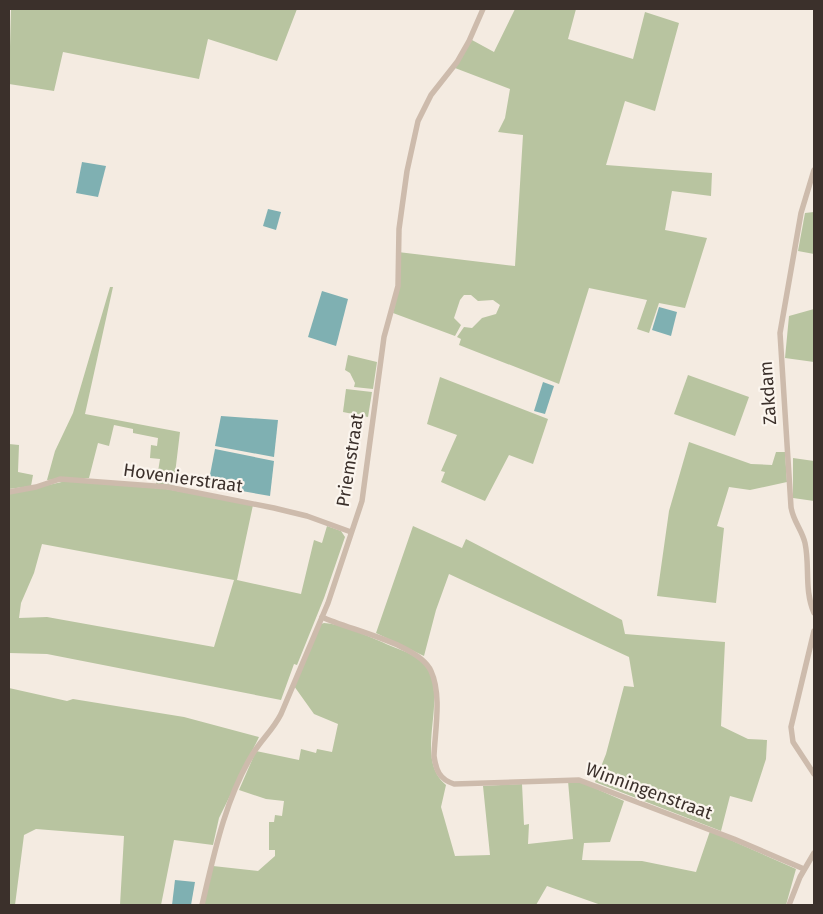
<svg xmlns="http://www.w3.org/2000/svg" width="823" height="914" font-family="'Fira Sans',sans-serif">
	<rect width="100%" height="100%" fill="#f4ebe1"/>
	<g fill="#b8c4a0" fill-rule="evenodd">
		<path d="M 11,9 L 297,9 L 277,61 L 208,39 L 199,79 L 63,52 L 54,91 L 9,84 Z"/>
		<path d="M 515,9 L 576,9 L 568,39 L 633,59 L 645,12 L 679,23 L 655,111 L 625,101 L 606,165 L 712,173 L 711,196 L 672,191 L 665,230 L 707,238 L 685,308 L 659,303 L 649,333 L 637,329 L 647,300 L 589,288 L 559,384 L 459,345 L 461,339 L 457,337 L 464,327 L 472,328 L 482,318 L 496,314 L 500,305 L 493,300 L 478,301 L 471,295 L 464,295 L 460,300 L 454,318 L 461,325 L 455,336 L 393,313 L 400,284 L 398,252 L 515,266 L 523,135 L 498,132 L 505,118 L 510,89 L 455,68 L 472,40 L 494,52 Z"/>
		<path d="M 814,212 L 814,254 L 798,251 L 805,213 Z"/>
		<path d="M 110,287 L 113,287 L 85,414 L 180,432 L 174,482 L 172,485 L 156,484 L 160,459 L 150,458 L 151,445 L 157,446 L 158,438 L 133,433 L 133,429 L 114,425 L 109,446 L 98,443 L 89,478 L 47,480 L 55,451 L 73,413 Z"/>
		<path d="M 814,309 L 814,374 L 813,374 L 814,362 L 785,358 L 789,316 Z"/>
		<path d="M 348,355 L 377,362 L 373,389 L 354,387 L 355,383 L 350,373 L 345,370 Z"/>
		<path d="M 688,375 L 749,397 L 735,436 L 674,414 Z"/>
		<path d="M 440,377 L 548,419 L 533,464 L 509,455 L 485,501 L 441,482 L 445,472 L 441,471 L 457,435 L 427,424 Z"/>
		<path d="M 346,389 L 372,392 L 368,417 L 343,412 Z"/>
		<path d="M 689,442 L 751,464 L 772,465 L 776,452 L 785,452 L 787,482 L 750,490 L 729,487 L 717,526 L 724,528 L 716,603 L 657,596 L 669,511 Z"/>
		<path d="M 9,444 L 19,445 L 18,472 L 33,475 L 31,486 L 9,489 Z"/>
		<path d="M 793,458 L 814,461 L 814,501 L 793,498 Z"/>
		<path d="M 66,481 L 166,489 L 253,505 L 237,580 L 301,594 L 314,540 L 322,543 L 327,526 L 341,531 L 345,537 L 324,598 L 297,665 L 294,664 L 281,700 L 47,654 L 9,653 L 9,494 ZM 42,544 L 234,580 L 214,647 L 47,617 L 19,618 L 21,603 L 34,573 Z"/>
		<path d="M 413,526 L 462,548 L 466,539 L 622,620 L 625,634 L 725,642 L 721,726 L 748,739 L 767,740 L 766,759 L 752,802 L 730,796 L 721,831 L 595,782 L 606,754 L 624,686 L 634,687 L 629,657 L 449,574 L 436,610 L 424,656 L 376,633 Z"/>
		<path d="M 324,623 C 342,624 365,635 382,642 C 394,648 410,652 420,660 C 455,689 410,756 446,785 L 441,807 L 455,856 L 490,855 L 483,786 L 522,784 L 524,825 L 529,824 L 528,844 L 573,839 L 568,781 L 583,783 L 624,801 L 610,842 L 584,843 L 582,860 L 642,861 L 696,872 L 710,831 L 796,869 L 786,905 L 601,905 L 547,886 L 536,905 L 204,905 L 213,866 L 258,871 L 275,856 L 275,850 L 269,850 L 269,822 L 274,822 L 275,815 L 282,816 L 284,801 L 266,799 L 239,790 L 256,751 L 299,760 L 301,749 L 316,753 L 317,749 L 332,752 L 338,724 L 314,714 L 294,686 L 321,624 Z"/>
		<path d="M 9,688 L 67,701 L 73,699 L 184,717 L 259,737 L 219,818 L 213,845 L 174,840 L 161,905 L 120,905 L 124,836 L 36,829 L 24,835 L 15,905 L 9,905 Z"/>
	</g>
	<g fill="#7fb0b2">
		<path d="M 82,162 L 106,166 L 98,197 L 76,193 Z"/>
		<path d="M 268,209 L 281,212 L 276,230 L 263,226 Z"/>
		<path d="M 322,291 L 348,299 L 336,346 L 308,337 Z"/>
		<path d="M 659,307 L 677,312 L 671,336 L 652,330 Z"/>
		<path d="M 543,382 L 554,386 L 545,414 L 534,411 Z"/>
		<path d="M 221,416 L 278,420 L 274,457 L 215,446 Z"/>
		<path d="M 215,449 L 274,461 L 270,496 L 208,485 Z"/>
		<path d="M 175,880 L 195,882 L 191,905 L 172,905 Z"/>
	</g>
	<g fill="none" stroke-linecap="round" stroke-linejoin="round">
		<g stroke="#cdbbac" stroke-width="5.5">
			<path d="M 814,170 L 801,213 L 780,333 L 791,507 C 793,521 802,530 805,543 C 810,566 804,590 814,613"/>
			<path d="M 9,492 L 36,487 L 60,479 L 168,487 L 274,508 L 307,516 L 351,532"/>
			<path d="M 322,617 C 349,630 419,644 431,671 C 442,695 435,730 434,756 C 436,770 439,779 454,784 L 579,780 L 734,839 L 804,869"/>
			<path d="M 814,631 L 791,727 L 793,742 L 814,774"/>
			<path d="M 202,905 C 214,854 225,800 252,755 C 261,740 273,730 281,714 L 328,603 L 362,501 L 384,337 L 398,286 L 399,229 L 407,171 L 418,121 L 431,95 L 457,62 L 469,41 L 483,9"/>
			<path d="M 789,905 L 800,877 L 814,853"/>
		</g>
	</g>
	<g text-anchor="middle" stroke-width="4.5" stroke-linejoin="round" paint-order="stroke">
		<g font-size="18" fill="#3b302b" stroke="#fbf5ee">
			<text transform="translate(768 393) rotate(-94)" y="6">Zakdam</text>
			<text transform="translate(350 460) rotate(-81)" y="6">Priemstraat</text>
			<text transform="translate(183 478) rotate(8)" y="6">Hovenierstraat</text>
			<text transform="translate(649 791) rotate(20)" y="6">Winningenstraat</text>
		</g>
	</g>
	<rect width="823" height="914" fill="none" stroke="#3b302b" stroke-width="20"/>
</svg>
